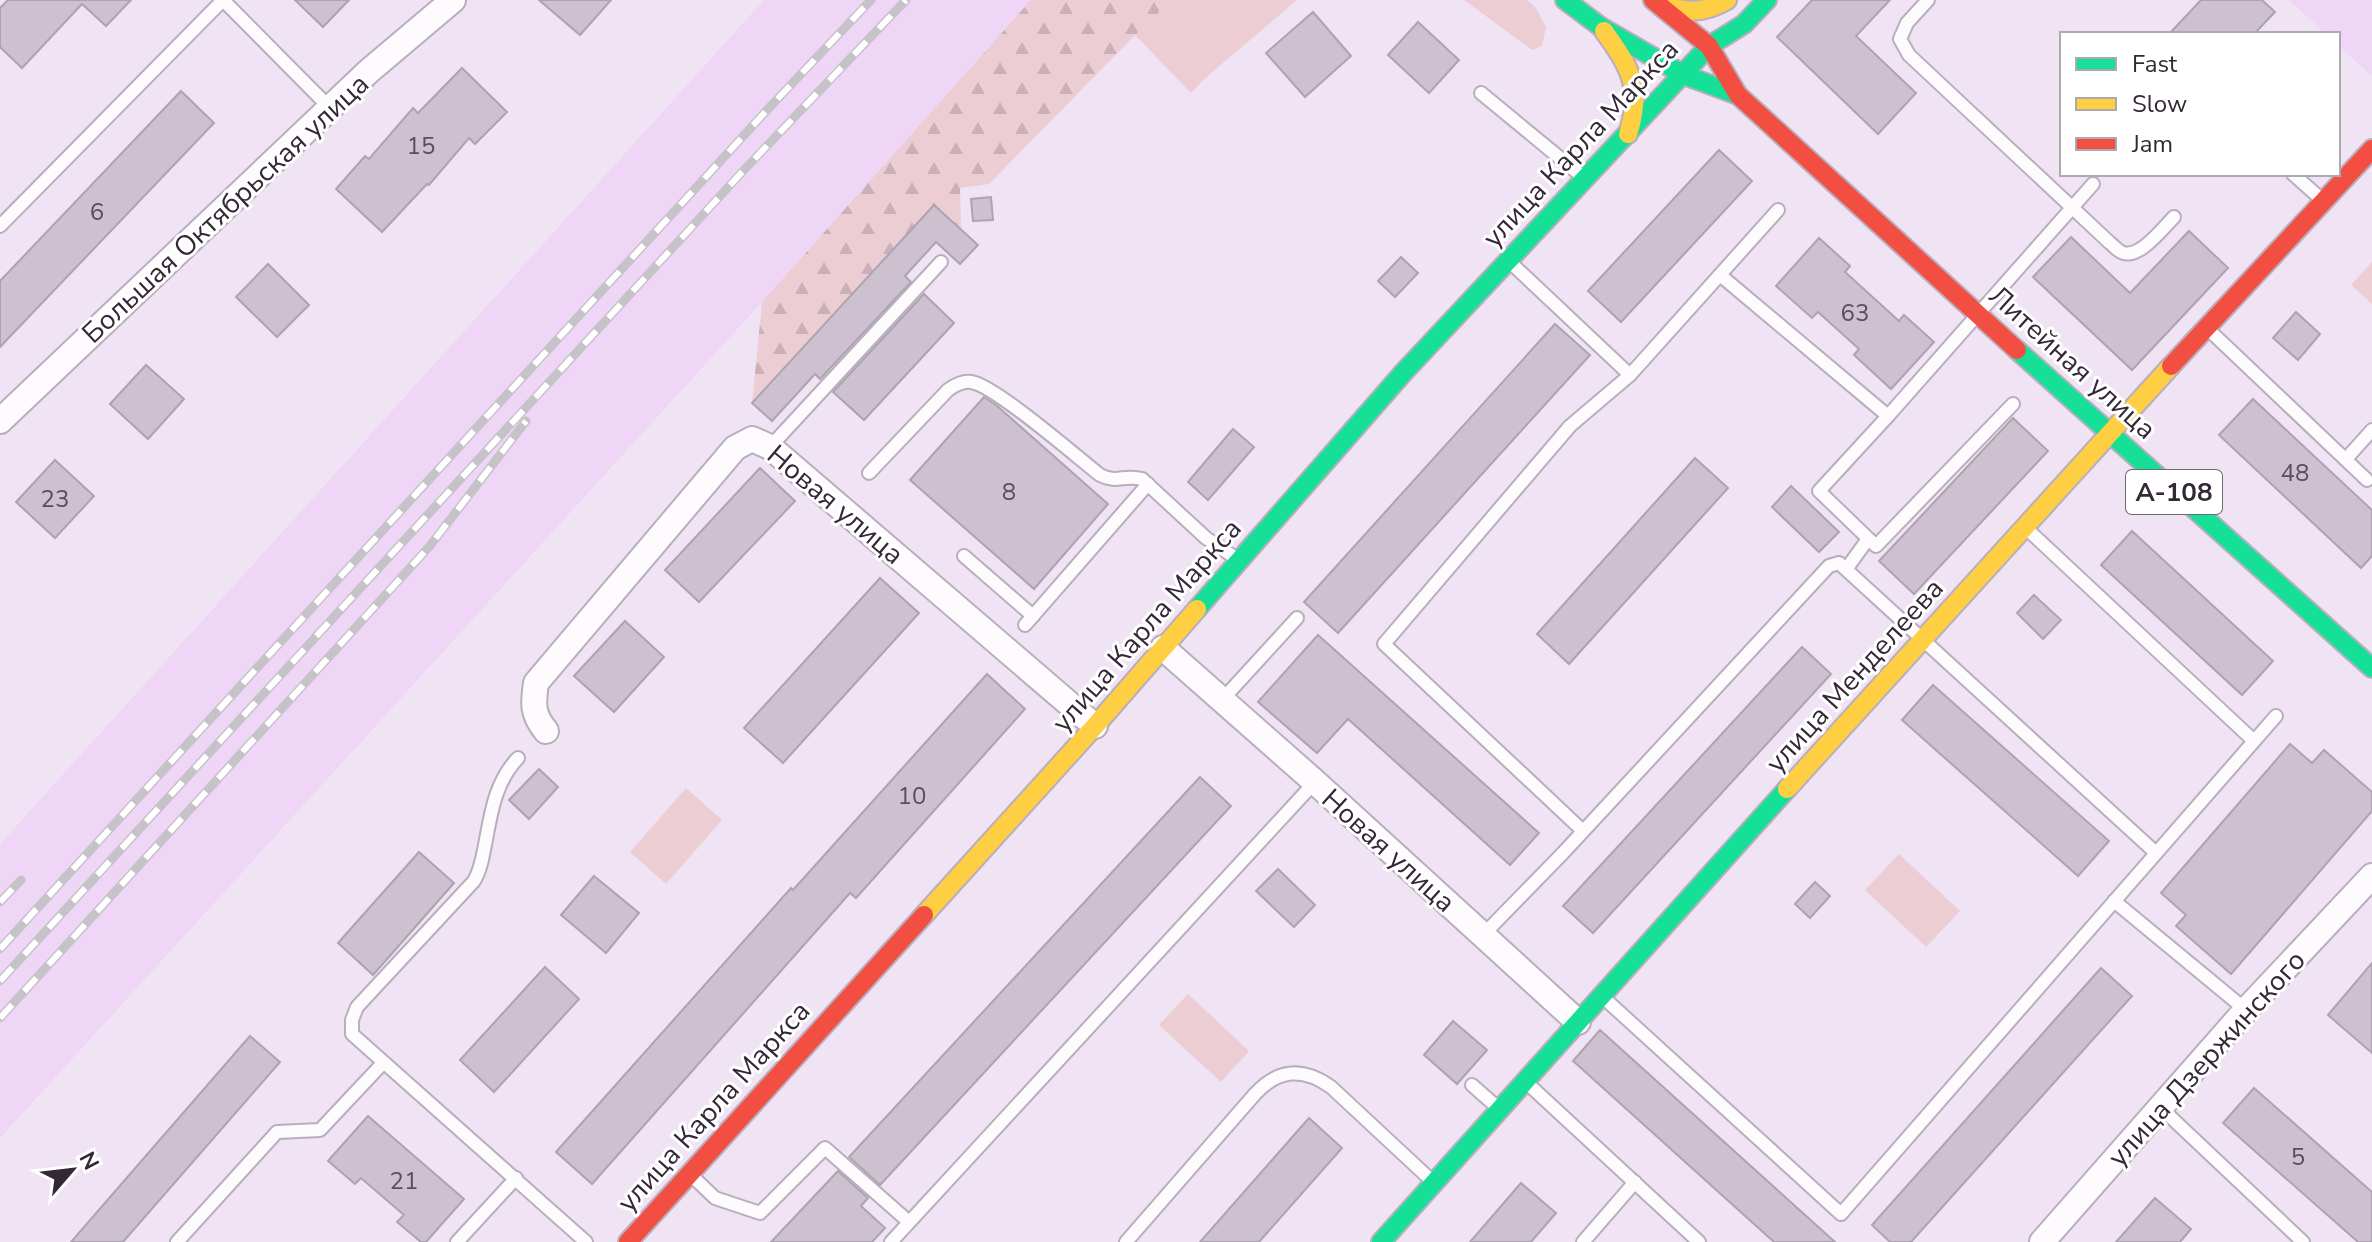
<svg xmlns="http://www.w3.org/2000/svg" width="2372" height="1242" font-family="'Nunito Sans',sans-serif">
	<defs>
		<pattern id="forest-firs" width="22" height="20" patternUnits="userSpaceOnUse" patternTransform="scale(2)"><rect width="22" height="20" fill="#eccdd4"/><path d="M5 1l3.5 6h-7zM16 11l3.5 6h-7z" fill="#cbb0b7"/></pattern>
	</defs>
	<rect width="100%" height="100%" fill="#f0e3f3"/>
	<g fill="#efd6f6">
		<path d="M 764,0 L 1031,0 L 762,302 L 0,1138 L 0,844 Z"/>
		<path d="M 2289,0 L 2372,0 L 2372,76 L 2338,45 L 2338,34 L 2326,34 Z"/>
	</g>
	<g fill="#eccdd4">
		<path d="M 1166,0 L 1297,0 L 1203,80 L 1191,93 L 1135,35 L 1156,17 Z"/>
		<path d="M 1464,0 L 1527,0 L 1536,8 L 1546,27 L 1542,46 L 1532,50 Z"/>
		<path d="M 2372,262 L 2372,304 L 2351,285 Z"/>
		<path d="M 686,788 L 722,820 L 666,884 L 630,852 Z"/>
		<path d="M 1899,854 L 1960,911 L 1926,947 L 1865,890 Z"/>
		<path d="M 1188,994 L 1249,1051 L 1221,1082 L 1159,1025 Z"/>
	</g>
	<path fill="url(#forest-firs)" d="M 1031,0 L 1166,0 L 1156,17 L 1135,35 L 989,184 L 960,188 L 961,229 L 933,205 L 752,403 L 762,302 Z"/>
	<g fill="#cdc1cf" stroke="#ada3b0" stroke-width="2">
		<path d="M 8,0 L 131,0 L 106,26 L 82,4 L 22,68 L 0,47 L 0,8 Z"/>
		<path d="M 295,0 L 349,0 L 323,27 Z"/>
		<path d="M 539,0 L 611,0 L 580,35 Z"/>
		<path d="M 1812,0 L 1890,0 L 1856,36 L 1916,93 L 1878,134 L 1777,37 Z"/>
		<path d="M 2201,0 L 2262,0 L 2275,12 L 2254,34 L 2169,34 Z"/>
		<path d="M 1313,12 L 1351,56 L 1305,97 L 1266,53 Z"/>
		<path d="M 1418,22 L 1459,60 L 1429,93 L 1388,55 Z"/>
		<path d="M 462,68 L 507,112 L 475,144 L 469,138 L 429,185 L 427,184 L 382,232 L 336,189 L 365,156 L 369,159 L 413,108 L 418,113 Z"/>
		<path d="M 181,91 L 214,123 L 0,347 L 0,281 Z"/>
		<path d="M 1719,150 L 1752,181 L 1621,322 L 1588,291 Z"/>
		<path d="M 991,197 L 993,220 L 973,221 L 971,199 Z"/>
		<path d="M 934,205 L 978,245 L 960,264 L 936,242 L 905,276 L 911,282 L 820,379 L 815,374 L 772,421 L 752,403 Z"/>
		<path d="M 2189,231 L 2228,268 L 2132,370 L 2033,277 L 2071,237 L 2130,293 Z"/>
		<path d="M 1819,238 L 1850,266 L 1845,272 L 1899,321 L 1904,315 L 1934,342 L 1891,389 L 1854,355 L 1859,349 L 1818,312 L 1812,318 L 1776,286 Z"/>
		<path d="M 1401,257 L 1418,273 L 1395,297 L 1378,281 Z"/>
		<path d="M 268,264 L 309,305 L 277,337 L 236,297 Z"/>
		<path d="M 924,294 L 954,323 L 864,420 L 833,392 Z"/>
		<path d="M 2296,312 L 2320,334 L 2298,360 L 2273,338 Z"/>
		<path d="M 1555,324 L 1590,355 L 1338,633 L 1304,602 Z"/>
		<path d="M 146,365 L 184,399 L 148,439 L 110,404 Z"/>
		<path d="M 984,397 L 996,405 L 1108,504 L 1034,589 L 910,480 Z"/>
		<path d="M 2253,399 L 2372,510 L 2372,556 L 2361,568 L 2219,435 Z"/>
		<path d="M 2013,418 L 2048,451 L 1914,594 L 1879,561 Z"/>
		<path d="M 1233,429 L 1254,447 L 1208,500 L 1188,482 Z"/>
		<path d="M 1695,458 L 1728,488 L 1569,664 L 1537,634 Z"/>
		<path d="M 55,460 L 94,496 L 55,538 L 16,502 Z"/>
		<path d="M 760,468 L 795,501 L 699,602 L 665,570 Z"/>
		<path d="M 1791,486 L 1839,532 L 1819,552 L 1772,507 Z"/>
		<path d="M 2132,531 L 2273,661 L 2242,695 L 2101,565 Z"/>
		<path d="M 880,578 L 919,613 L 783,763 L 744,728 Z"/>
		<path d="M 2034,595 L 2061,620 L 2043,639 L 2017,613 Z"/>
		<path d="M 625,621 L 664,657 L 614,712 L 574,676 Z"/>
		<path d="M 1318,635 L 1539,833 L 1510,865 L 1348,719 L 1317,753 L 1258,702 Z"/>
		<path d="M 1802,647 L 1831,674 L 1593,933 L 1563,906 Z"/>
		<path d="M 987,674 L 1025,709 L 856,898 L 850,893 L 592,1184 L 556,1152 L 791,888 L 793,890 Z"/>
		<path d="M 1933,685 L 2109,841 L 2078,876 L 1902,720 Z"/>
		<path d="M 2290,744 L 2312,763 L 2324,750 L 2372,792 L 2372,811 L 2231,974 L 2176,926 L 2186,915 L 2161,893 Z"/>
		<path d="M 539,769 L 558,787 L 529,819 L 509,800 Z"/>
		<path d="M 1200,777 L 1231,806 L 880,1185 L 849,1157 Z"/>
		<path d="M 419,852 L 454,883 L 373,975 L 338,943 Z"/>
		<path d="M 1278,869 L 1315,905 L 1294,927 L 1256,891 Z"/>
		<path d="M 594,876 L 639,913 L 606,953 L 561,915 Z"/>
		<path d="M 1815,882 L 1830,896 L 1810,918 L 1795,904 Z"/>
		<path d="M 2372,963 L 2372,1053 L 2328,1015 Z"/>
		<path d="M 545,967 L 579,999 L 494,1092 L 460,1060 Z"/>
		<path d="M 2101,968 L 2132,996 L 1911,1242 L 1890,1242 L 1872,1225 Z"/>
		<path d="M 1453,1021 L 1487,1050 L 1457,1084 L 1424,1055 Z"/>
		<path d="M 1600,1030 L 1835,1242 L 1774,1242 L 1573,1061 Z"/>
		<path d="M 250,1036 L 280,1062 L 123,1242 L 71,1242 Z"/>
		<path d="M 2254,1088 L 2372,1192 L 2372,1242 L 2358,1242 L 2223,1123 Z"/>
		<path d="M 368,1116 L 464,1199 L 426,1242 L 421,1242 L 397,1222 L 404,1215 L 361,1178 L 355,1184 L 328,1161 Z"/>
		<path d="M 1309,1118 L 1342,1148 L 1259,1242 L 1200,1242 Z"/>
		<path d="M 838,1171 L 868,1198 L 861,1206 L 885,1228 L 872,1242 L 771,1242 Z"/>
		<path d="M 1521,1183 L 1556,1213 L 1531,1242 L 1470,1242 Z"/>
		<path d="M 2155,1198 L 2191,1229 L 2180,1242 L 2116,1242 Z"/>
	</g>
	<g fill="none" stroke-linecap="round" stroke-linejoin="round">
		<g stroke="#b9aebd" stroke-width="16">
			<g id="lane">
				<path d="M 223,0 L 330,108"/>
				<path d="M 1928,0 L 1907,23 L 1900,39 L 1909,55 L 2110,243 C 2114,246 2117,250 2121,252 C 2138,261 2162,229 2174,217"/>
				<path d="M 1481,93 L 1583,177"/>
				<path d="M 2293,174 L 2321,199"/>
				<path d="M 0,226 L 223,0"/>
				<path d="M 1511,263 L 1630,375 L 1778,210"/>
				<path d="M 1720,275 L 1888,416 L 1819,491 L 1876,546 L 2013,404"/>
				<path d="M 2209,330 L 2367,480"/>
				<path d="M 1888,416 L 2093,184"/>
				<path d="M 770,447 L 941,262"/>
				<path d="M 2346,459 L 2372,430"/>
				<path d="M 869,473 L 948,390 C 955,385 962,381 971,382 C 993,384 1077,457 1100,475 C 1117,484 1124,474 1142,479 L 1206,538 L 1237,559"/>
				<path d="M 2027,529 L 2254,741"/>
				<path d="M 964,556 L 1033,616"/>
				<path d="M 1847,568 L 1868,539"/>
				<path d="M 1025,625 L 1148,484"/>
				<path d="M 1222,700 L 1297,618"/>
				<path d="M 518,758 C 495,782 491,813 485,845 C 482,859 481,869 474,881 L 357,1007 L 352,1020 L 352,1034 L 586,1242"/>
				<path d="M 1583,831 L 1384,644 L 1570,426 L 1630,375"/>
				<path d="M 2114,901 L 2246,1010"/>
				<path d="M 1483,935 L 1563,853 L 1829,566 L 1839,563 L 2156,853"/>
				<path d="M 1605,999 L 1841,1214 L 2276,716"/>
				<path d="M 1528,1084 L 1699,1242"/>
				<path d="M 1472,1085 L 1498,1108"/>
				<path d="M 2161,1108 L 2303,1242"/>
				<path d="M 691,1175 L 715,1198 L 760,1213 L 825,1148 L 909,1222"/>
				<path d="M 177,1242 L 277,1132 L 320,1130 L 383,1063"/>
				<path d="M 457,1242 L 516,1178"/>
				<path d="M 891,1242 L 1315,782"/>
				<path d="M 1126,1242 L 1255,1094 C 1278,1069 1303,1067 1331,1087 L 1432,1181"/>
				<path d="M 1583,1242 L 1635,1182"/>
			</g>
		</g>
		<g stroke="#b9aebd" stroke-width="28">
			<g id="street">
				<path d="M 0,421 L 369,71 L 453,0"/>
				<path d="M 1163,648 L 1315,782 L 1578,1022"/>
				<path d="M 546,731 C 532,714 533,704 536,683 L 735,448 L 752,439 L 770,447 L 1095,726"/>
				<path d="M 2042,1242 L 2246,1010 L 2372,876"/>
			</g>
		</g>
		<g stroke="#b9aebd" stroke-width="22">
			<g id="fast">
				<path d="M 1565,0 L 1601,27 L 1684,75 L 1738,95"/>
				<path d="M 2017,350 L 2372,668"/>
				<path d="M 1197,609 L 1403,373 L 1709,46 L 1744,24 L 1767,0"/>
				<path d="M 1381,1242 L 1787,789"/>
			</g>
		</g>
		<g stroke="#b9aebd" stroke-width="22">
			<g id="slow">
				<path d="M 1660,4 C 1686,13 1703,14 1727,0"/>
				<path d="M 1604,31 C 1630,67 1643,89 1628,134"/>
				<path d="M 1787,789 L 2171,366"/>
				<path d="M 924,915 L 1095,726 L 1197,609"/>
			</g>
		</g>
		<g stroke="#b9aebd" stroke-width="22">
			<g id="jam">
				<path d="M 1653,0 L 1709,46 L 1738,95 L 2017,350"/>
				<path d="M 2171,366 L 2372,149"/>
				<path d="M 628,1242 L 924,915"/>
			</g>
		</g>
		<use href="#lane" stroke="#fdfbfd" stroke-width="12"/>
		<use href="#street" stroke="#fdfbfd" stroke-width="24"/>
		<use href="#fast" stroke="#16e098" stroke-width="18"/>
		<use href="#slow" stroke="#ffcf43" stroke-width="18"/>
		<use href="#jam" stroke="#f24e42" stroke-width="18"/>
		<g stroke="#c6c3c8" stroke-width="9">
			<g id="rail">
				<path d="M 0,902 L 21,880"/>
				<path d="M 0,949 L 768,109 L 871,0"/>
				<path d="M 0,981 L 743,171 L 906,0"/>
				<path d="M 0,1018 L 429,547 L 526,421"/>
			</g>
		</g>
		<use href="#rail" stroke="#fff" stroke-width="6" stroke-dasharray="18" stroke-linecap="butt"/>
	</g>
	<g text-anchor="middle" stroke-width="6" stroke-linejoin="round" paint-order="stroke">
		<g font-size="24" fill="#5a4e5c">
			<text x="421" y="154">15</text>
			<text x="97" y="220">6</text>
			<text x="1855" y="321">63</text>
			<text x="2295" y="481">48</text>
			<text x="1009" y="500">8</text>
			<text x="55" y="507">23</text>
			<text x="912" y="804">10</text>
			<text x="2298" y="1165">5</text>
			<text x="404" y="1189">21</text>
		</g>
		<rect fill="#fff" stroke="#706872" stroke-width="2" x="2126" y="470" width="96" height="44" rx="6"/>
		<g font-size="26" font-weight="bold" fill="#332836">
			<text x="2174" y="501">А-108</text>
		</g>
		<g font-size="28" fill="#332836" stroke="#fff">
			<text transform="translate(1580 143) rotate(-47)" y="10">улица Карла Маркса</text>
			<text transform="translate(225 208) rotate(-43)" y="10">Большая Октябрьская улица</text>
			<text transform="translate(2073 362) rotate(42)" y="10">Литейная улица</text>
			<text transform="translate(836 504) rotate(40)" y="10">Новая улица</text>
			<text transform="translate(1146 625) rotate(-49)" y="10">улица Карла Маркса</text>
			<text transform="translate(1854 675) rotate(-48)" y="10">улица Менделеева</text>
			<text transform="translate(1389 850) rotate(42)" y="10">Новая улица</text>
			<text transform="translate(2206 1058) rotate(-48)" y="10">улица Дзержинского</text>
			<text transform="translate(713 1106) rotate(-48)" y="10">улица Карла Маркса</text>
		</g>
	</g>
	<rect x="2060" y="32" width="280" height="144" fill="#ffffff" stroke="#ada9af" stroke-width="2"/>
	<rect x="2076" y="58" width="40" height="12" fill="#16e098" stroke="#ada9af" stroke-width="2"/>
	<text x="2132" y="72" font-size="24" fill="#332836">Fast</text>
	<rect x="2076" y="98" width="40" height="12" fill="#ffcf43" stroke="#ada9af" stroke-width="2"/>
	<text x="2132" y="112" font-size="24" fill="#332836">Slow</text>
	<rect x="2076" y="138" width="40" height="12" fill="#f24e42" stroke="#ada9af" stroke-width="2"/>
	<text x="2132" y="152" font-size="24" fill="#332836">Jam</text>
	<g transform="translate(72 1170) rotate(62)" stroke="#ffffff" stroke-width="6" paint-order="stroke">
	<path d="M0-6L14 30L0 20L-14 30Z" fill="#332836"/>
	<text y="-12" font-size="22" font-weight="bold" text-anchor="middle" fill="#332836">N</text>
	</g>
</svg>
